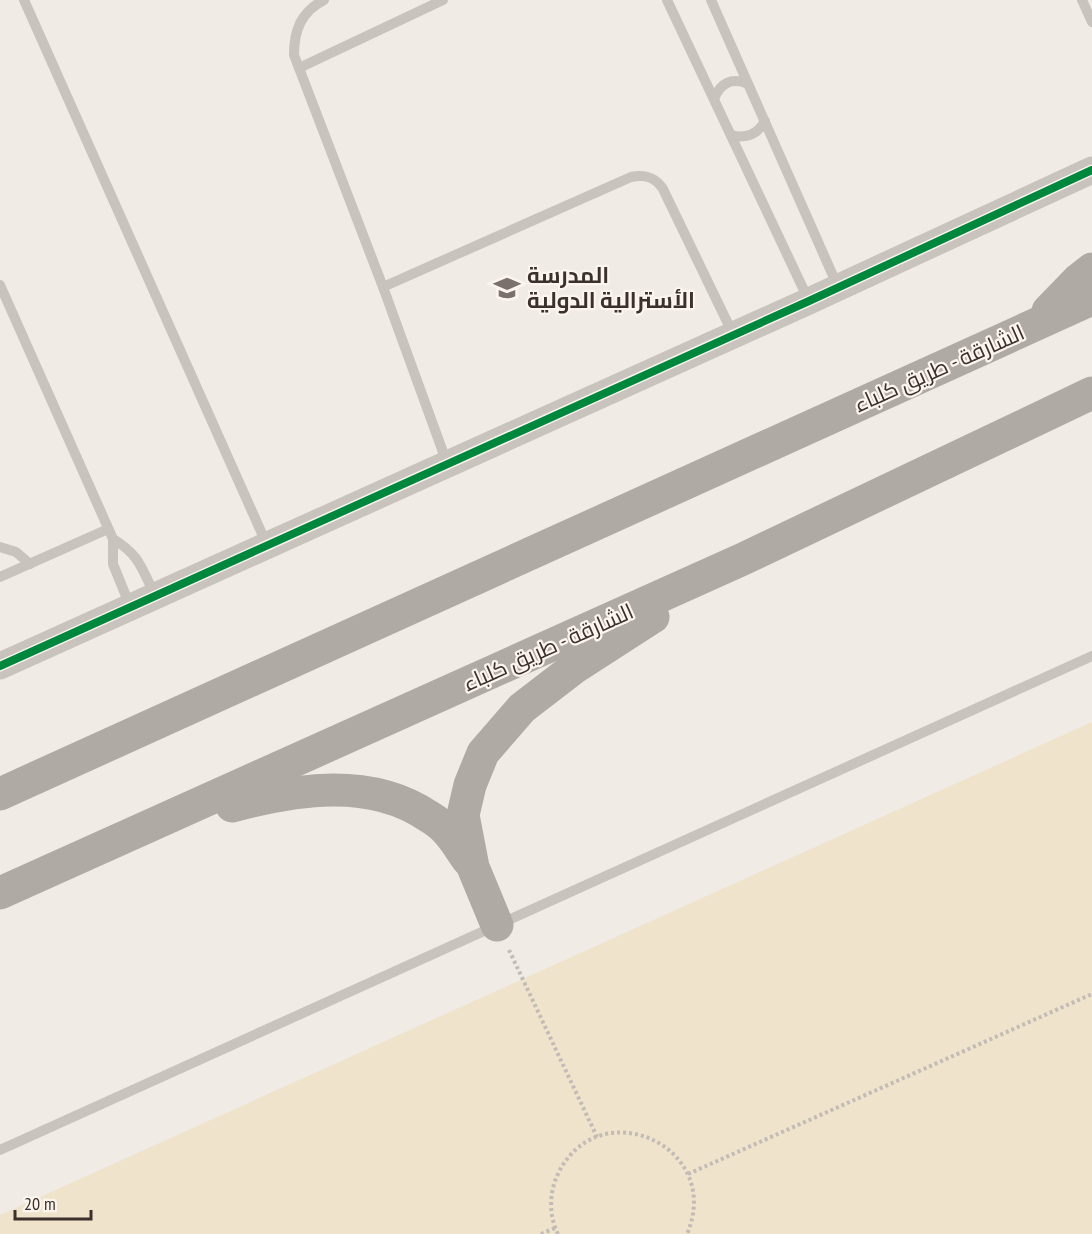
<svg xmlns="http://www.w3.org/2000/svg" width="1092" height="1234" font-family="'PT Sans Narrow',Cairo,sans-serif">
	<rect width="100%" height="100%" fill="#f0ebe5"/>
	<path fill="#efe3cc" d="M 1092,722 L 1092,1234 L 0,1234 L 0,1215 Z"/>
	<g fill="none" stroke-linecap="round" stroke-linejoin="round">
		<g stroke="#c2bbb6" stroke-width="4" stroke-dasharray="3 3" stroke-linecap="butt">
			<path d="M 509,950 L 597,1137"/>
			<path d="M 688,1174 L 1092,994"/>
			<path d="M 541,1234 L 555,1228"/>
			<path d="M 558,1234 C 549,1216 549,1194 557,1176 C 596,1089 725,1145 687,1234"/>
		</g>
		<g stroke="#c9c3be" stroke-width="10">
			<path d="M 24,0 L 267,545"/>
			<path d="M 324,0 C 301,12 294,30 294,55 L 383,287 L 447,463"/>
			<path d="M 667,0 L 809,301"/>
			<path d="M 711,0 L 838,287"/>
			<path d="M 1082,0 L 1092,22"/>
			<path d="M 299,68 L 443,0"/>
			<path d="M 714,99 C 720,83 732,77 748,84"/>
			<path d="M 731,135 C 746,139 757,135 765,121"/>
			<path d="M 0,285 L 113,539 L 113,564 L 130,606"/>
			<path d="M 383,287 L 631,177 C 645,174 655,177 663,189 L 733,334"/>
			<path d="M 113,539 C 140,555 141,568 155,595"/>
			<path d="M 0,547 L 16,552 L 30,564"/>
			<path d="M 0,577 L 108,529"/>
			<path d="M 0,1150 L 1092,656"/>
		</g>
		<path stroke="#c9c3be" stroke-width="27" d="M 0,666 L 809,301 L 1092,170"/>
		<g stroke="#afaaa4" stroke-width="33">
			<path d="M 1048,311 L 1078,280 L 1092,269"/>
			<path d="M 0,794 L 1092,299"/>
			<path d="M 232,806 C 296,789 370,777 428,816 C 433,819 439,823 443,827 C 453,836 460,849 468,860"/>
			<path d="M 0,893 L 743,559 L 1092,393"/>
			<path d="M 497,925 L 473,867 L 463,815 L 470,785 L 483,753 L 522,708 L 574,668 L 653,617"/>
		</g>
		<g stroke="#fbf5ee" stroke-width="11">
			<path id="cycleway" d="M 0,666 L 809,301 L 1092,170"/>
		</g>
		<use href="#cycleway" stroke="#00873e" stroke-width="8"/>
	</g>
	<defs>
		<g id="school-bare" transform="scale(2.07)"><path d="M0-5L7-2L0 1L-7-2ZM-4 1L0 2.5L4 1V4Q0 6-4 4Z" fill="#7a716c" stroke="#fbf5ee" stroke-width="2.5" paint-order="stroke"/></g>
	</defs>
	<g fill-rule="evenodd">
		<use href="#school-bare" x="507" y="288"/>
	</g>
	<g text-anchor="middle" stroke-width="4.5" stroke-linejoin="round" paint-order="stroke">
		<g font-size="22" font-weight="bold" fill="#3b302b" stroke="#fbf5ee" text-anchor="start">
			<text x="527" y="283">المدرسة<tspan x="527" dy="25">الأسترالية الدولية</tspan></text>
		</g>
		<g font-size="22" fill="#3b302b" stroke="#fbf5ee">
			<text transform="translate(939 368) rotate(-24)" y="8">الشارقة - طريق كلباء</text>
			<text transform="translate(548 647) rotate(-24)" y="8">الشارقة - طريق كلباء</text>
		</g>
	</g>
	<path d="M15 1210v9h76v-9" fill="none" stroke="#3b302b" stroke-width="3"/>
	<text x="24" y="1210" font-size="18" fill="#3b302b" stroke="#fbf5ee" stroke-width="4.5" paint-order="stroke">20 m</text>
</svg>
